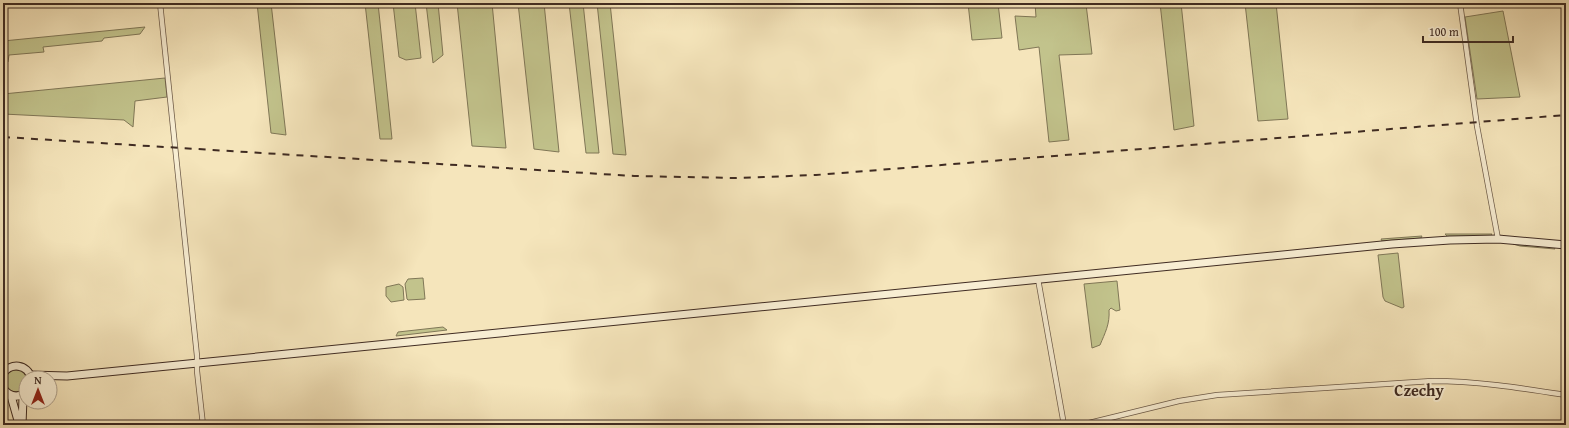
<svg xmlns="http://www.w3.org/2000/svg" width="1569" height="428" font-family="'Gentium Book Plus',serif">
	<rect width="100%" height="100%" fill="#f5e5bb"/>
	<filter id="stains"><feTurbulence type="fractalNoise" baseFrequency=".005" numOctaves="4"/><feColorMatrix values="0 0 0 0 .2 0 0 0 0 .09 0 0 0 0 .02 0 0 0 .5 -.17"/></filter>
	<radialGradient id="worn" r=".72"><stop offset=".6" stop-color="#630" stop-opacity="0"/><stop offset="1" stop-color="#630" stop-opacity=".3"/></radialGradient>
	<g fill="#c2c38c" stroke="#807757">
		<path d="M 257,3 L 271,3 L 286,135 L 271,133 Z"/>
		<path d="M 365,3 L 378,3 L 392,139 L 380,139 Z"/>
		<path d="M 393,3 L 415,3 L 421,58 L 406,60 L 399,57 Z"/>
		<path d="M 426,3 L 438,3 L 443,55 L 433,63 Z"/>
		<path d="M 457,3 L 492,3 L 506,148 L 472,146 Z"/>
		<path d="M 518,3 L 544,3 L 559,152 L 534,149 Z"/>
		<path d="M 569,3 L 583,3 L 599,153 L 586,153 Z"/>
		<path d="M 597,3 L 610,3 L 626,155 L 613,154 Z"/>
		<path d="M 968,3 L 998,3 L 1002,38 L 972,40 Z"/>
		<path d="M 1035,3 L 1086,4 L 1092,54 L 1059,55 L 1069,140 L 1049,142 L 1039,47 L 1019,50 L 1015,16 L 1036,17 Z"/>
		<path d="M 1160,3 L 1181,3 L 1194,126 L 1174,130 Z"/>
		<path d="M 1245,3 L 1276,3 L 1288,119 L 1258,121 Z"/>
		<path d="M 1503,11 L 1520,97 L 1477,99 L 1465,17 Z"/>
		<path d="M 145,27 L 140,34 L 104,38 L 102,41 L 43,47 L 44,52 L 9,55 L 8,62 L 3,63 L 3,41 Z"/>
		<path d="M 165,78 L 167,97 L 135,101 L 133,127 L 124,120 L 3,114 L 3,94 Z"/>
		<path d="M 1445,234 L 1492,234 L 1490,236 L 1447,236 Z"/>
		<path d="M 1422,236 L 1421,238 L 1382,241 L 1381,239 Z"/>
		<path d="M 1513,244 L 1554,247 L 1555,249 L 1520,246 Z"/>
		<path d="M 1398,253 L 1404,307 L 1402,308 L 1385,301 L 1383,297 L 1378,255 Z"/>
		<path d="M 423,278 L 425,299 L 408,300 L 407,299 L 405,284 L 408,279 Z"/>
		<path d="M 1117,281 L 1120,310 L 1116,311 L 1111,308 L 1109,310 C 1110,324 1105,333 1100,345 L 1092,348 L 1084,284 Z"/>
		<path d="M 399,284 L 403,287 L 404,300 L 391,302 L 386,296 L 386,287 Z"/>
		<path d="M 443,327 L 447,330 L 396,336 L 398,332 Z"/>
		<circle cx="16" cy="381" r="11"/>
	</g>
	<g fill="none" stroke-linecap="round" stroke-linejoin="round">
		<g stroke="#6c5a48" stroke-width="6">
			<g id="street">
				<path d="M 160,3 L 197,356 L 197,371 L 203,425"/>
				<path d="M 1460,3 L 1477,126 L 1498,239"/>
				<path d="M 1038,279 L 1064,425"/>
				<path d="M 1081,425 L 1179,401 L 1217,395 L 1432,381 C 1477,381 1521,388 1566,395"/>
			</g>
		</g>
		<g stroke="#3f2b22" stroke-width="9">
			<g id="secondary">
				<path d="M 3,374 C 10,362 28,364 31,378"/>
				<path d="M 30,375 L 67,376 L 1392,244 L 1450,240 L 1498,239 L 1566,245"/>
				<path d="M 3,388 C 9,397 17,398 26,393"/>
				<path d="M 11,396 L 19,424"/>
				<path d="M 22,425 L 23,398 L 26,394"/>
			</g>
		</g>
		<use href="#street" stroke="#f8eed3" stroke-width="4.5"/>
		<use href="#secondary" stroke="#f8eed3" stroke-width="7"/>
		<path stroke="#3f2b22" stroke-width="2" stroke-dasharray="7 7" stroke-linecap="butt" d="M 3,137 L 634,176 L 736,178 L 816,175 L 1566,115"/>
	</g>
	<g text-anchor="middle" stroke-width="4" stroke-linejoin="round" paint-order="stroke">
		<g font-size="16" font-weight="bold" fill="#3f2b22" stroke="#f8eed3">
			<text x="1419" y="396">Czechy</text>
		</g>
	</g>
	<rect width="1569" height="428" fill="none" stroke="#f5e5bb" stroke-width="16"/>
	<rect x="4" y="4" width="1561" height="420" fill="none" stroke="#3f2b22" stroke-width="2"/>
	<rect x="8" y="8" width="1553" height="412" fill="none" stroke="#3f2b22"/>
	<g transform="translate(38 390)"><circle r="19" fill="#f8eed3" stroke="#aea08c"/>
	<path d="M0-3L7 15L0 10L-7 15Z" fill="#8f2418"/>
	<text y="-6" font-size="11" font-weight="bold" text-anchor="middle" fill="#3f2b22">N</text>
	</g>
	<path d="M1423 36v6h90v-6" fill="none" stroke="#3f2b22" stroke-width="2"/>
	<text x="1429" y="36" font-size="12" fill="#3f2b22" stroke="#f8eed3" stroke-width="3" paint-order="stroke">100 m</text>
	<rect width="100%" height="100%" filter="url(#stains)"/>
	<rect width="100%" height="100%" fill="url(#worn)"/>
</svg>
